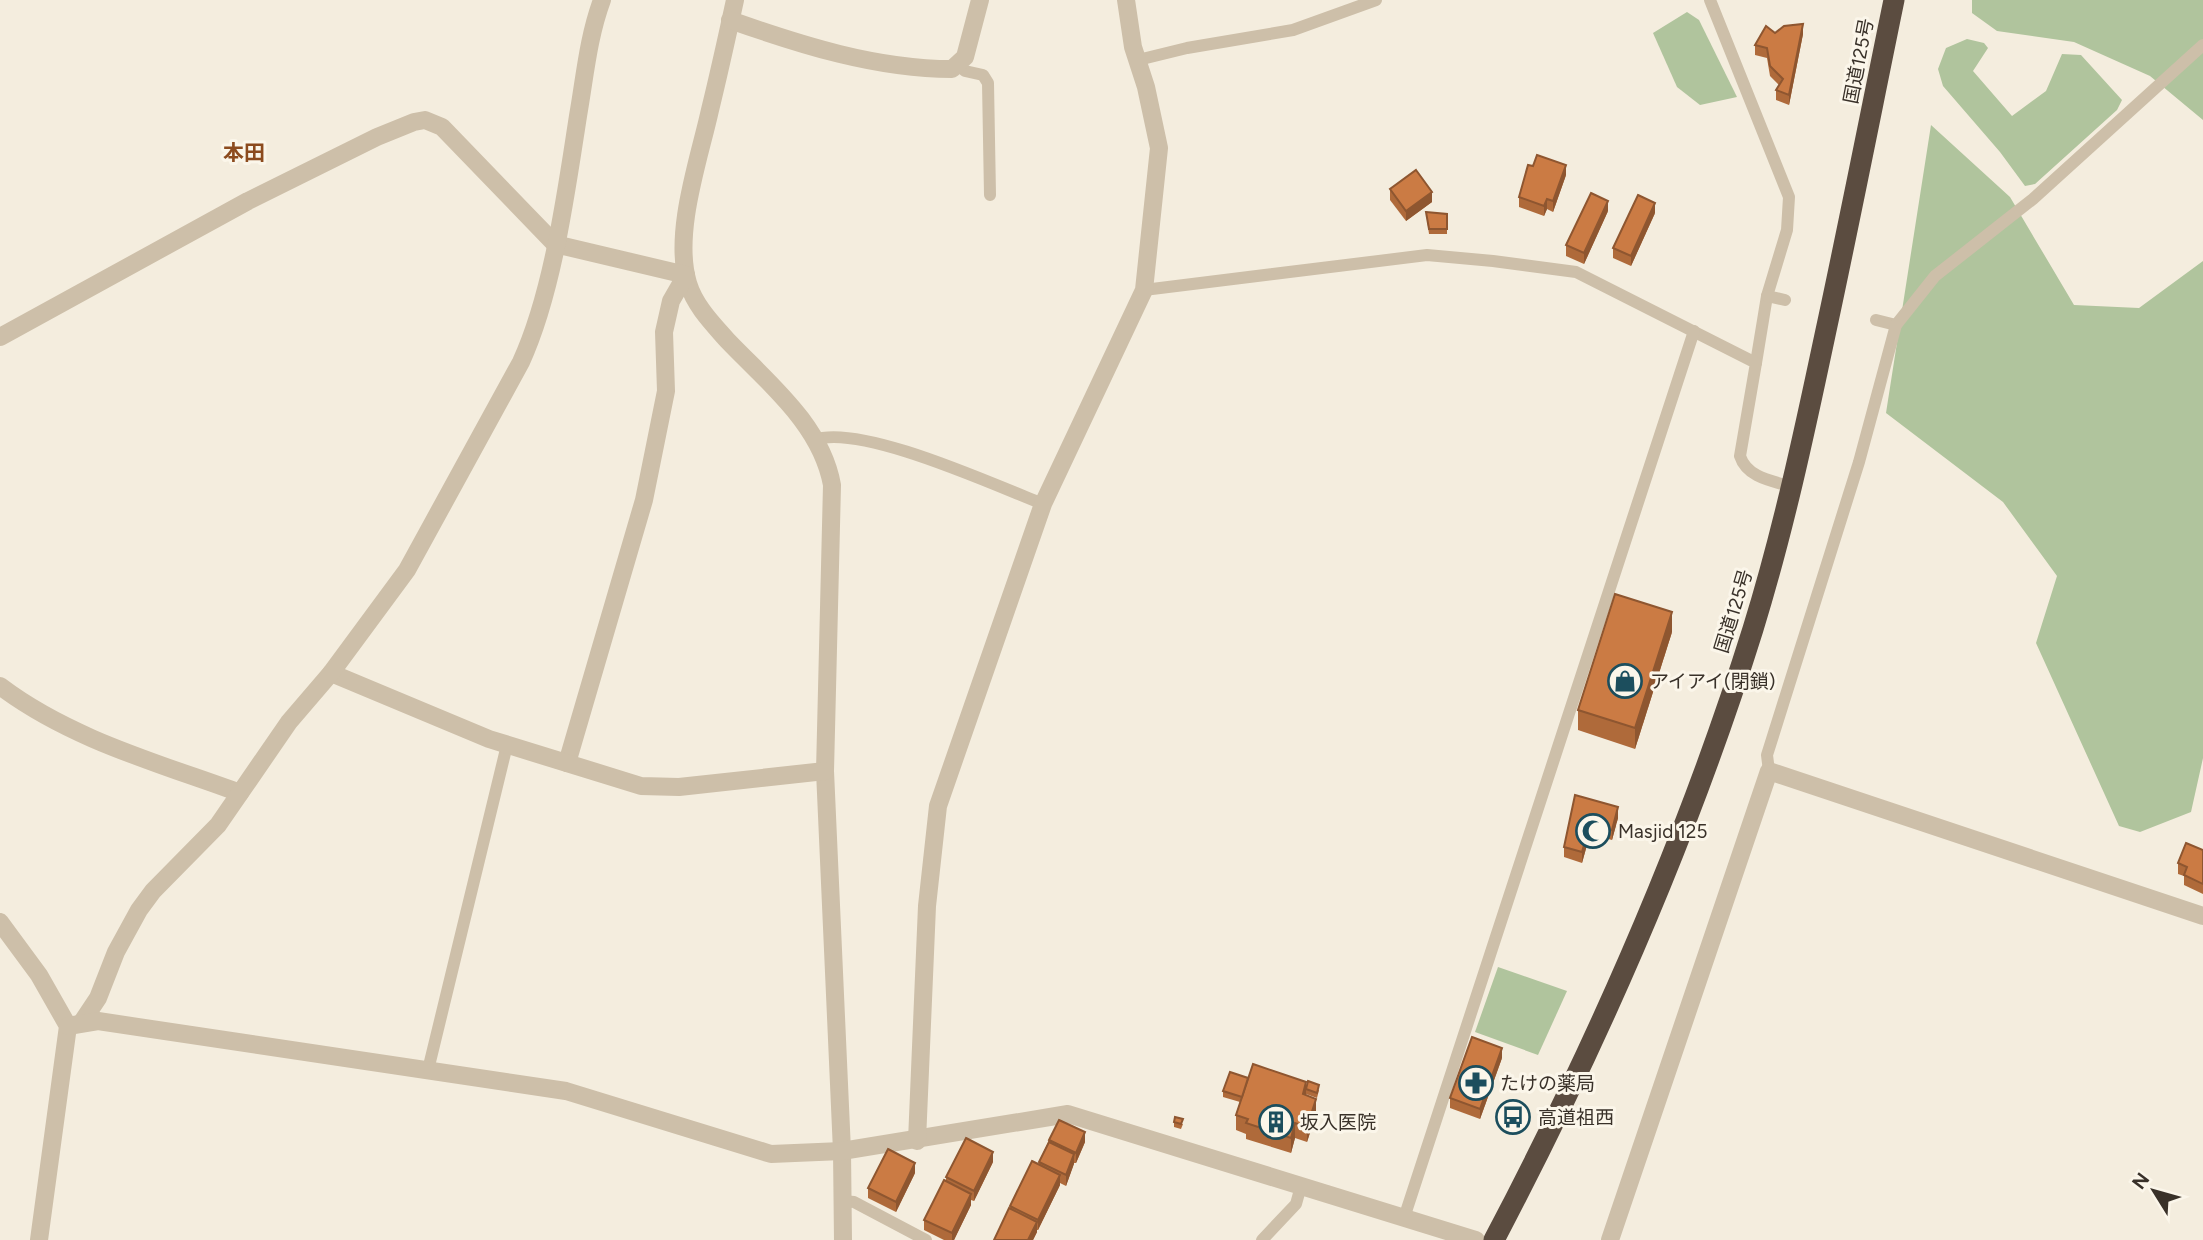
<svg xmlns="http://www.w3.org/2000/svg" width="2203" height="1240" font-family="Figtree,'Noto Sans JP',sans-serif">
	<rect width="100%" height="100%" fill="#f4edde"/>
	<g fill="#b0c49d">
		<path d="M 1972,0 L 2203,0 L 2203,120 L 2150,76 L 2074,42 L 1997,31 L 1972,13 Z"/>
		<path d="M 1687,12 L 1699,20 L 1737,97 L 1700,105 L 1677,87 L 1653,33 Z"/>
		<path d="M 1967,39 L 1984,43 L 1988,48 L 1973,71 L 2012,116 L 2046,91 L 2062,54 L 2081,55 L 2122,100 L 2117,110 L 2035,184 L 2025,186 L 2000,152 L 1943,86 L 1938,69 L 1946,48 Z"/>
		<path d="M 1931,125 L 2010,197 L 2074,305 L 2139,308 L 2203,261 L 2203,758 L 2191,812 L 2140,832 L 2119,826 L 2036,643 L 2057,576 L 2003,502 L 1886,413 Z"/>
		<path d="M 1498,967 L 1567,991 L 1538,1055 L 1475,1032 Z"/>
	</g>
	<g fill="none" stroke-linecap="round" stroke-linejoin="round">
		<g stroke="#cdbfa9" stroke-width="12">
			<path d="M 1710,0 L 1789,197 L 1787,230 L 1767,296 L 1756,363"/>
			<path d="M 1138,60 L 1187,48 L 1293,30 L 1376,0"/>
			<path d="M 958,65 L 965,71 L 983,75 L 988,83 L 990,195"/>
			<path d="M 1144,290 L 1427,255 L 1493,261 L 1576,272 L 1756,363 L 1740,456 C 1747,478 1773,481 1793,487"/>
			<path d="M 1767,296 L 1785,300"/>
			<path d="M 1876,320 L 1896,325"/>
			<path d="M 814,440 C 860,423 994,485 1043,504"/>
			<path d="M 1769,771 L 1767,755 L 1859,462 L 1896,325 L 1935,276 L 2033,199 L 2203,45"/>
			<path d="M 428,1070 L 507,745"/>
			<path d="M 843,1201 L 854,1202 L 926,1240"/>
			<path d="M 1404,1218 L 1694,331"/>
			<path d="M 1262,1240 L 1296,1204 L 1301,1186"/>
		</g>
		<g stroke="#cdbfa9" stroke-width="18">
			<path d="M 735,0 C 727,37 719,73 710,110 C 699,160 673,233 688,283 C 695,306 712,323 727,340 C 767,382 821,424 832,485 L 825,771 L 842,1151 L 843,1240"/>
			<path d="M 730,20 C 801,45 876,69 952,69 L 965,57 L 980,0"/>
			<path d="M 0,337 L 248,201 L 377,137 L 414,122 L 425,120 L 442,127 L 555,244 L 686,275 L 671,301 L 664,332 L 666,391 L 644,500 L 567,763"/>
			<path d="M 331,673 L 489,739 L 641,786 L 679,787 L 825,771"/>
			<path d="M 0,686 C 70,739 158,763 240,793"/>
			<path d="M 0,922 L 39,975 L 68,1026 L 39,1240"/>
			<path d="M 82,1022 L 98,998 L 116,952 L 139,910 L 153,891 L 218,825 L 289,722 L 331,673 L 407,570 L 521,362 C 553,292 566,193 578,116 C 585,76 588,38 602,0"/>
			<path d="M 68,1026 L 98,1021 L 566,1091 L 771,1154 L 842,1151 L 1068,1114 L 1476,1240"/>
			<path d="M 917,1141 L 927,906 L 938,806 L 1043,504 L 1144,290 L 1159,148 L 1146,87 L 1133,47 L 1126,0"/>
			<path d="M 1610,1240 L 1769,771 L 2203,916"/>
		</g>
		<path stroke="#5b4c40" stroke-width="21" d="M 1494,1240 C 1597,1044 1687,840 1753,629 C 1783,532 1804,434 1825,335 C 1849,224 1871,112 1894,0"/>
	</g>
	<g fill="#af6a3a">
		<path d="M 1775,33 L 1803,34 L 1789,105 L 1776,100 L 1776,90 L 1779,85 L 1770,76 L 1767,58 L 1755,55 L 1755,45 Z"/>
		<path d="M 1566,175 L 1553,212 L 1547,209 L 1544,216 L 1519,207 L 1519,197 Z"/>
		<path d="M 1390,189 L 1432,202 L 1406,221 L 1390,200 Z"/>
		<path d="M 1608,211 L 1584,264 L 1566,256 L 1566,245 Z"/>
		<path d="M 1426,212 L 1447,214 L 1447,234 L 1429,234 Z"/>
		<path d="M 1655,213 L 1631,266 L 1613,258 L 1613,248 Z"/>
		<path d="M 1672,632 L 1635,749 L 1578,730 L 1578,710 Z"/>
		<path d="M 1575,795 L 1618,818 L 1612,840 L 1590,834 L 1582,863 L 1564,857 L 1564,847 Z"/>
		<path d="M 2203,850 L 2203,894 L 2184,885 L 2184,876 L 2178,874 L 2178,863 Z"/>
		<path d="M 1502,1058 L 1480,1119 L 1450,1108 L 1450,1098 Z"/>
		<path d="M 1248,1078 L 1319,1090 L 1317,1098 L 1306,1094 L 1316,1114 L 1307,1142 L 1295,1138 L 1291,1153 L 1246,1139 L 1246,1134 L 1236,1130 L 1236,1115 L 1240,1102 L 1223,1097 L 1223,1091 Z"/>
		<path d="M 1174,1122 L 1183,1124 L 1181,1129 L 1174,1127 Z"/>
		<path d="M 1049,1140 L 1085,1142 L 1076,1163 L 1074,1163 L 1066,1186 L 1060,1183 L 1060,1185 L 1038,1230 L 1037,1230 L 1037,1232 L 1033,1240 L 994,1240 L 1010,1209 L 1010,1206 L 1039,1165 L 1039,1162 Z"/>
		<path d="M 993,1162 L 974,1201 L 971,1200 L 971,1205 L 954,1240 L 944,1240 L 924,1230 L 924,1220 L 946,1182 L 946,1177 Z"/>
		<path d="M 915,1173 L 896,1212 L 868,1198 L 868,1188 Z"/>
	</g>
	<g fill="#8e5630">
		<path d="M 1803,24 L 1803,34 L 1789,105 L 1789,95 Z"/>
		<path d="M 1566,165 L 1566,175 L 1553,212 L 1553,201 Z"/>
		<path d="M 1432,192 L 1432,202 L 1406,221 L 1406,211 Z"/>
		<path d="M 1547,199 L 1547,209 L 1544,216 L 1544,206 Z"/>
		<path d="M 1608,201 L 1608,211 L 1584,264 L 1584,253 Z"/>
		<path d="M 1655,203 L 1655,213 L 1631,266 L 1631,256 Z"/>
		<path d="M 1672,612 L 1672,632 L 1635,749 L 1635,728 Z"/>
		<path d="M 1618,807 L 1618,818 L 1612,840 L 1612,830 Z"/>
		<path d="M 1590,824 L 1590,834 L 1582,863 L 1582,852 Z"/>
		<path d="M 1502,1048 L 1502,1058 L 1480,1119 L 1480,1109 Z"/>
		<path d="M 1306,1082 L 1306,1097 L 1303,1094 Z"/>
		<path d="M 1316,1099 L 1316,1114 L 1307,1142 L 1307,1127 Z"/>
		<path d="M 1295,1123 L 1295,1138 L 1291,1153 L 1291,1138 Z"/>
		<path d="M 1085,1132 L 1085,1142 L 1076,1163 L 1076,1153 Z"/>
		<path d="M 993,1152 L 993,1162 L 974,1201 L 974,1191 Z"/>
		<path d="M 1074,1154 L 1074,1164 L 1066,1186 L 1066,1175 Z"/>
		<path d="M 915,1163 L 915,1173 L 896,1212 L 896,1202 Z"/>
		<path d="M 1060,1175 L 1060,1185 L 1038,1230 L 1038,1220 Z"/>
		<path d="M 971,1194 L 971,1205 L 954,1240 L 952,1240 L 952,1233 Z"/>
		<path d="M 1037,1222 L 1037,1232 L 1033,1240 L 1028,1240 Z"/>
	</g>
	<g fill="#cb7b44" stroke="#8e5630" stroke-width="2">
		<path d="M 1803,24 L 1789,95 L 1776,90 L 1783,79 L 1770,66 L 1767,48 L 1755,45 L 1766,26 L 1775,33 L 1784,26 Z"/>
		<path d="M 1537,155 L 1566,165 L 1553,201 L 1547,199 L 1544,206 L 1519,197 L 1528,165 L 1533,166 Z"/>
		<path d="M 1416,170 L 1432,192 L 1406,211 L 1390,189 Z"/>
		<path d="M 1591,193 L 1608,201 L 1584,253 L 1566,245 Z"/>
		<path d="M 1638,195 L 1655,203 L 1631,256 L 1613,248 Z"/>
		<path d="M 1426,212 L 1447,214 L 1447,229 L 1429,229 Z"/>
		<path d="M 1615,594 L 1672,612 L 1635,728 L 1578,710 Z"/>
		<path d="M 1575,795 L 1618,807 L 1612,830 L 1590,824 L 1582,852 L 1564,847 Z"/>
		<path d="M 2186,843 L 2203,850 L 2203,884 L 2184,875 L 2187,867 L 2178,863 Z"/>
		<path d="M 1472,1037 L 1502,1048 L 1480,1109 L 1450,1098 Z"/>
		<path d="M 1253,1064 L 1306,1082 L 1303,1094 L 1316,1099 L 1307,1127 L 1295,1123 L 1291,1138 L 1246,1123 L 1248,1119 L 1236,1115 Z"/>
		<path d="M 1230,1072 L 1248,1078 L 1242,1097 L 1223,1091 Z"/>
		<path d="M 1308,1081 L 1319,1085 L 1317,1093 L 1306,1089 Z"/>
		<path d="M 1175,1117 L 1183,1119 L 1181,1124 L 1174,1122 Z"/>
		<path d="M 1059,1120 L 1085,1132 L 1076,1153 L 1049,1140 Z"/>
		<path d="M 966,1138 L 993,1152 L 974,1191 L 946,1177 Z"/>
		<path d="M 1049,1142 L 1074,1154 L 1066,1175 L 1039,1162 Z"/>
		<path d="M 888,1149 L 915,1163 L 896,1202 L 868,1188 Z"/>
		<path d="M 1032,1161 L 1060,1175 L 1038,1220 L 1010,1206 Z"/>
		<path d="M 944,1180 L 971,1194 L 952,1233 L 924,1220 Z"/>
		<path d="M 1009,1208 L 1037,1222 L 1028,1240 L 994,1240 Z"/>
	</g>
	<defs>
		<g id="shop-ring" transform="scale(1.75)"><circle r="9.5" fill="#fbf6ea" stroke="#1c4e5d" stroke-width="1.5"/><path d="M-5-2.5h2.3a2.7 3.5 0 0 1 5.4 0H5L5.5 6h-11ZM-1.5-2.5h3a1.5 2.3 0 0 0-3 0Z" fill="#1c4e5d"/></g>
		<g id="mosque-ring" transform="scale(1.75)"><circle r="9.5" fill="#fbf6ea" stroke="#1c4e5d" stroke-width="1.5"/><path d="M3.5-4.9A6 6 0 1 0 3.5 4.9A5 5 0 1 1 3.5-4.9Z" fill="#1c4e5d"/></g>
		<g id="pharmacy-ring" transform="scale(1.75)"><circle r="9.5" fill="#fbf6ea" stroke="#1c4e5d" stroke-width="1.5"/><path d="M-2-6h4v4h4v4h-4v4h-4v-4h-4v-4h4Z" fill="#1c4e5d"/></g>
		<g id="bus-ring" transform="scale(1.75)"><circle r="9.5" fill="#fbf6ea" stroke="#1c4e5d" stroke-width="1.5"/><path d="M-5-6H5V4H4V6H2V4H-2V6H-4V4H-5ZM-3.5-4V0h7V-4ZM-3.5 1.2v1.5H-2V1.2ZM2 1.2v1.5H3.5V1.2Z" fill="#1c4e5d"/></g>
		<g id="building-ring" transform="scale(1.75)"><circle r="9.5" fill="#fbf6ea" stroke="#1c4e5d" stroke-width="1.5"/><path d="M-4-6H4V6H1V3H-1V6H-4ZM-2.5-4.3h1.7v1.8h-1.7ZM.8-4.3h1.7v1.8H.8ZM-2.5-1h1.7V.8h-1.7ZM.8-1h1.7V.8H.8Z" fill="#1c4e5d"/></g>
	</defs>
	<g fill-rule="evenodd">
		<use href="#shop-ring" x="1625" y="681"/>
		<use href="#mosque-ring" x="1593" y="831"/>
		<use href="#pharmacy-ring" x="1476" y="1083"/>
		<use href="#bus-ring" x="1513" y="1117"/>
		<use href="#building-ring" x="1276" y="1122"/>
	</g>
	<g text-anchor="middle" stroke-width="6" stroke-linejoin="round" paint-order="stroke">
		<g font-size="19" fill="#393129" stroke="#fbf6ea">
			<text transform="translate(1858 61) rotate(-79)" y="7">国道125号</text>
			<text transform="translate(1733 611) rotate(-73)" y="7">国道125号</text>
		</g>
		<g font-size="19" fill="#393129" stroke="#fbf6ea" text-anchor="start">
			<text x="1650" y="688">アイアイ(閉鎖)</text>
			<text x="1618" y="838">Masjid 125</text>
			<text x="1500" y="1090">たけの薬局</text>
			<text x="1538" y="1124">高道祖西</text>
			<text x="1300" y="1129">坂入医院</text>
		</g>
		<g font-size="21" font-weight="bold" fill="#8c4b1e" stroke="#fbf6ea">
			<text x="244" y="160">本田</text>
		</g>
	</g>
	<g transform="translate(2154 1191) rotate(307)" stroke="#fbf6ea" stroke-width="5" paint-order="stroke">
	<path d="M0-5L12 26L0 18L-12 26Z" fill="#393129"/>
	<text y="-10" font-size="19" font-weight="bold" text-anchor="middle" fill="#393129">N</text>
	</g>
</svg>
